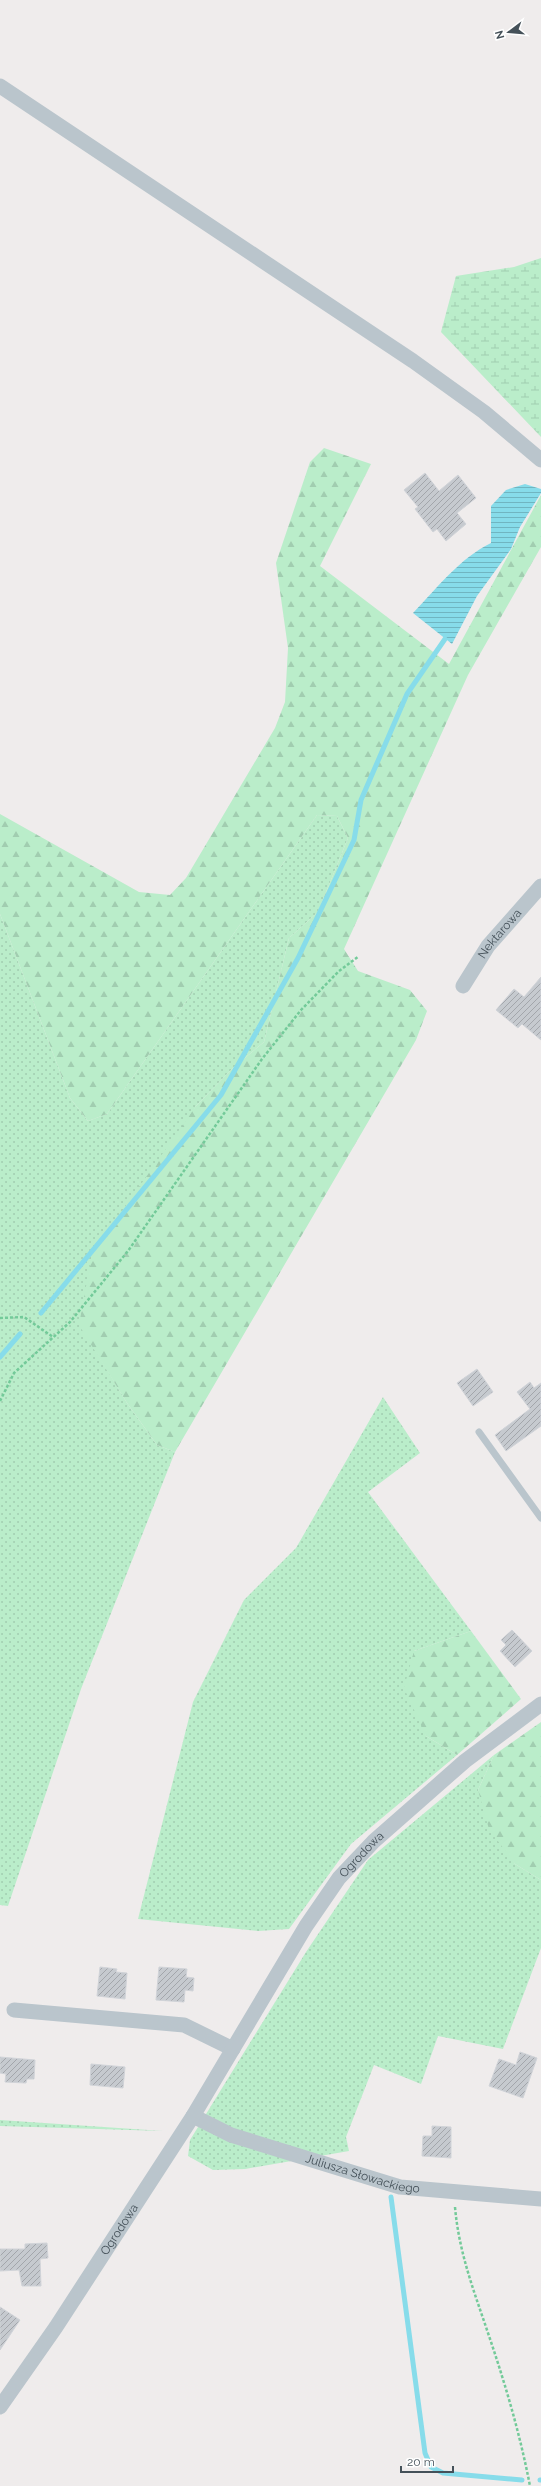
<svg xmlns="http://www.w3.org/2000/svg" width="541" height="2486" font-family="Raleway,sans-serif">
	<defs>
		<pattern id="grass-dots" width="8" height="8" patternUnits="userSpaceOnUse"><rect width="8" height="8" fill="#baedca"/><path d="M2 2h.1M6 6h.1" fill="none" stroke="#a1cdb0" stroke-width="1.8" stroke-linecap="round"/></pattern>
		<pattern id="forest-firs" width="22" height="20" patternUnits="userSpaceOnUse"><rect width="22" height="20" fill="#baedca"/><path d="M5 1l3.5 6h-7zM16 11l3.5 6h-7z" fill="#a1cdb0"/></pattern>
		<pattern id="wetland-marsh" width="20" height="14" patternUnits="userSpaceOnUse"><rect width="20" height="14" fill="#baedca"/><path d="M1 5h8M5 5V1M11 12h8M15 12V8" fill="none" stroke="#a1cdb0"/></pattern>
		<pattern id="water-rules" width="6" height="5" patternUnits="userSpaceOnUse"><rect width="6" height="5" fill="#87dcea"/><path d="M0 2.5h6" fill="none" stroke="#70b5c1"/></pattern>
		<pattern id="building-hatch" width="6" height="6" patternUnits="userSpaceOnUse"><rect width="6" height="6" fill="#c6cacf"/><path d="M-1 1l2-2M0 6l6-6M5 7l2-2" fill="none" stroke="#a3a6ab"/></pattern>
	</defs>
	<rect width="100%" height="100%" fill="#efecec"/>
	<g fill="url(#grass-dots)">
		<path d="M 317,815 L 337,816 L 348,838 L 318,912 L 289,938 L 264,1042 L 234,1067 L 196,1106 L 80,1325 L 127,1403 L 157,1445 L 175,1452 L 81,1689 L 8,1906 L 0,1905 L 0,914 L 70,1098 L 88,1121 L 107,1114 Z"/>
		<path d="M 383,1397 L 420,1453 L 368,1492 L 471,1631 L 414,1651 L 426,1736 L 457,1755 L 351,1844 L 289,1929 L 258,1931 L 138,1919 L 193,1702 L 244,1600 L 296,1548 Z"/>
		<path d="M 494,1755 L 478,1790 L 515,1864 L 541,1880 L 541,1948 L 503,2049 L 438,2036 L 421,2084 L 374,2065 L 346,2137 L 349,2151 L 245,2169 L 213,2170 L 188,2156 L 190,2140 L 306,1952 L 368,1860 Z"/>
		<path d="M 0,2120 L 163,2131 L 0,2126 Z"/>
	</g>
	<g fill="url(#forest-firs)">
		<path d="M 324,448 L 371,464 L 320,566 L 449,664 L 541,495 L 541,547 L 468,675 L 344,949 L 358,971 L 410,990 L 427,1011 L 416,1040 L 175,1452 L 157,1445 L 127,1403 L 79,1325 L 92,1254 L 196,1106 L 234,1067 L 264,1042 L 289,938 L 318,912 L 348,838 L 337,816 L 317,815 L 107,1114 L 88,1121 L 70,1098 L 0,914 L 0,814 L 139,892 L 170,895 L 186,878 L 275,728 L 285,702 L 288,648 L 276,563 L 310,462 Z"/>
		<path d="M 471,1631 L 521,1699 L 457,1755 L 426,1736 L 404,1688 L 414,1651 Z"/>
		<path d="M 541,1722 L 541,1880 L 515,1864 L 489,1829 L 478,1790 L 494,1755 Z"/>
	</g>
	<path fill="url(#wetland-marsh)" d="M 541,258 L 541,437 L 441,332 L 456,276 L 514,267 Z"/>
	<path fill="url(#water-rules)" d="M 525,484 L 541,489 L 541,493 L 520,527 L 511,549 L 477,596 L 452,644 L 413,613 C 437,588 460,558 491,543 L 491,506 L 506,490 Z"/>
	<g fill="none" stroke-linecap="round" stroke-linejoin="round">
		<g stroke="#87dcea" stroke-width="5">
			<path d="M 41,1313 L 221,1095 L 298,958 L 354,840 L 361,800 L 407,694 L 445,639"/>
			<path d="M 0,1357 L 20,1334"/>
			<path d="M 391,2197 L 425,2453 L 431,2467 L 443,2473 L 522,2480"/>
			<path d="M 540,2480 L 541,2480"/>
		</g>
	</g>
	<g fill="url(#building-hatch)" stroke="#d0d3d8">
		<path d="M 425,473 L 439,491 L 458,475 L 476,498 L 457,513 L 466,524 L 446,541 L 437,529 L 433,532 L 415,509 L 418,507 L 404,490 Z"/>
		<path d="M 541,977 L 541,1040 L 522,1024 L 518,1028 L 496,1010 L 514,989 L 524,997 Z"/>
		<path d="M 477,1369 L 493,1392 L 473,1406 L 457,1383 Z"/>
		<path d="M 530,1382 L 534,1388 L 541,1383 L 541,1426 L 506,1451 L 495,1435 L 530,1409 L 517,1392 Z"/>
		<path d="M 512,1630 L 532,1651 L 515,1667 L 500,1651 L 506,1645 L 501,1640 Z"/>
		<path d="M 100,1967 L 117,1969 L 116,1972 L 127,1973 L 125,1999 L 97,1996 Z"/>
		<path d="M 159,1967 L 187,1969 L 186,1977 L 194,1978 L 193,1991 L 185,1990 L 184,2002 L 156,2000 Z"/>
		<path d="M 520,2052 L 537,2058 L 523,2098 L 489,2086 L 499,2059 L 516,2065 Z"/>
		<path d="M 0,2057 L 35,2060 L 34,2079 L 27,2079 L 26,2083 L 5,2082 L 6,2074 L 0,2073 Z"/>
		<path d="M 91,2064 L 125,2067 L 123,2088 L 90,2085 Z"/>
		<path d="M 432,2126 L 451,2127 L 451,2158 L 422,2156 L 423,2136 L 432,2136 Z"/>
		<path d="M 47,2243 L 48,2258 L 40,2259 L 41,2286 L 22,2286 L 19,2270 L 0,2271 L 0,2249 L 25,2249 L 25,2244 Z"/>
		<path d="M 0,2307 L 20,2320 L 0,2350 Z"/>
	</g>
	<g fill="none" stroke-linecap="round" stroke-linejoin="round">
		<g stroke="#73ca99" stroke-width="2.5" stroke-dasharray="3 2" stroke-linecap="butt">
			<path d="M 0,1318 L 24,1317 L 53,1337"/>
			<path d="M 0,1401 L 14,1373 L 70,1322 L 128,1251 L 262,1059 L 301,1010 L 339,971 L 359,956"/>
			<path d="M 455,2207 C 459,2253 474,2291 488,2333 C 505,2383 520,2434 530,2486"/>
		</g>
		<path stroke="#bac5cc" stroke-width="7" d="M 479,1432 L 541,1518"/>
		<g stroke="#bac5cc" stroke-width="15">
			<path d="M 0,86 L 413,361 L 484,412 L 541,460"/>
			<path id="s1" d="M 463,986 L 488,946 L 541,886"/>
			<path d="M 14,2010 L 184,2025 L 233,2049"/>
			<path id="s2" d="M 193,2116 L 231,2135 L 400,2187 L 541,2199"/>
			<path id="s3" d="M 0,2407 L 56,2327 L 193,2116 L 306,1926 L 339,1878 L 374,1841 L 465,1761 L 541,1704"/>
		</g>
	</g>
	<g text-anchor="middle" stroke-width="3.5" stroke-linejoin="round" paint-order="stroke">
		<g font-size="12" fill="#455159" stroke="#fff">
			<text dy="4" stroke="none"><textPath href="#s1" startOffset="64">Nektarowa</textPath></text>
			<text dy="4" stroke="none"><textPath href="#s3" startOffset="661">Ogrodowa</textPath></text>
			<text dy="4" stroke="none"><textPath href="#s2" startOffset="180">Juliusza Słowackiego</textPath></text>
			<text dy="4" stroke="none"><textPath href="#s3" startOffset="214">Ogrodowa</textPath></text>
		</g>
	</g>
	<g transform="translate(509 32) rotate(254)" stroke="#ffffff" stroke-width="3" paint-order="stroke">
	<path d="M0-3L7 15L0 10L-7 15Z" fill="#455159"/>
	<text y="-6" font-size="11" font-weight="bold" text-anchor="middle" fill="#455159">N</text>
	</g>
	<path d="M401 2466v6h52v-6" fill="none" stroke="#455159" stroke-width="2"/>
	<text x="407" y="2466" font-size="12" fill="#455159" stroke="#ffffff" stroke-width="3" paint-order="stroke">20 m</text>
</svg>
